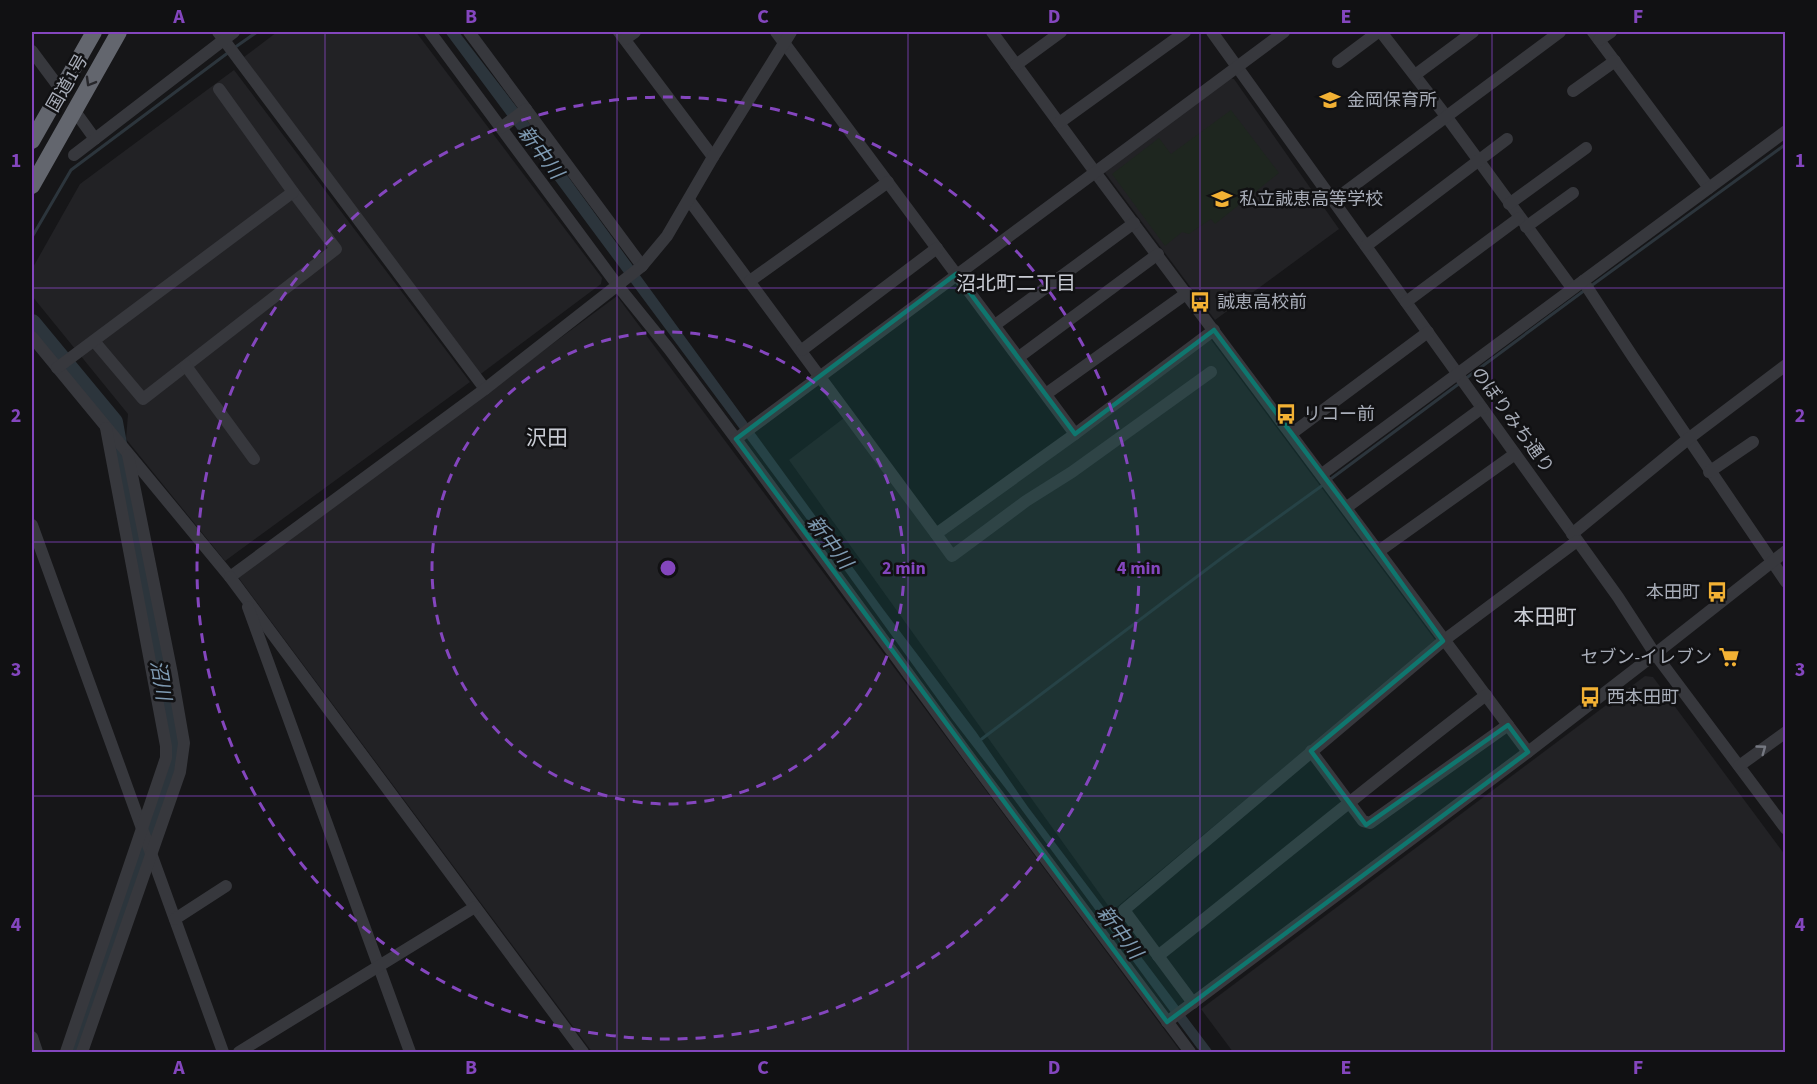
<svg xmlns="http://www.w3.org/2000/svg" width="1817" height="1084" font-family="'Source Sans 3','Noto Sans JP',sans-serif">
	<rect width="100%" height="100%" fill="#161618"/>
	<g fill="#222225">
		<path d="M 277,32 L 416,32 L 602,278 L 601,284 L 478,376 L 244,57 Z"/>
		<path d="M 234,70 L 470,382 L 225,561 L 126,439 L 128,414 L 32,296 L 32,269 L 80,184 Z"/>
		<path d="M 1227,77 L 1234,79 L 1339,229 L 1215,320 L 1103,170 Z"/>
		<path d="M 617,296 L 1181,1052 L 592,1052 L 238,577 Z"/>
		<path d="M 1209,337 L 1436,641 L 1112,911 L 789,460 L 844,418 L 936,540 Z"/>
		<path d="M 1645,676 L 1653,677 L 1785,855 L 1785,1052 L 1233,1052 L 1201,1009 Z"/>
	</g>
	<path fill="#1e261f" d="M 1231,110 L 1279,173 L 1215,224 L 1211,219 L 1189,234 L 1182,232 L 1165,246 L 1112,174 L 1159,138 L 1171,154 Z"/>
	<path fill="#2c353c" d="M 445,32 L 459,32 L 532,127 L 883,609 L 976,732 L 1028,807 L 1213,1052 L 1201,1052 L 1197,1048 L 1013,798 L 952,719 L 846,572 Z"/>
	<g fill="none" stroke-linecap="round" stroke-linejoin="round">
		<g stroke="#2c353c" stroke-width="3">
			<path d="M 234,48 L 257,32"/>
			<path d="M 32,237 L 71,170 L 229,52"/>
			<path d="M 1591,286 L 1786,144"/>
			<path d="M 1465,379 L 1585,290"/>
			<path d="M 1328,481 L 1460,383"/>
			<path d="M 979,741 L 1223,557 L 1323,485"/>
		</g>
		<path stroke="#2c353c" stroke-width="18" d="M 32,323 L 114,422 L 173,746 L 171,767 L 72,1052"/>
		<g stroke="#37383d" stroke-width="12">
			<path d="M 218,32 L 485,389"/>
			<path d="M 430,32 L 618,286 L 669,349 L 736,439 L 973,762 L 1190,1052"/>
			<path d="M 469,32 L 642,266"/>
			<path d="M 619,32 L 713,157"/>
			<path d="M 776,32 L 1075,434"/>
			<path d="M 992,32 L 1095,172 L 1528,752"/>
			<path d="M 1212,32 L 1618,597 L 1655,654 L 1786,829"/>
			<path d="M 1381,32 L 1446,116 L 1572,288"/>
			<path d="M 1593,32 L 1709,188"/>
			<path d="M 625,39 L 635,32"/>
			<path d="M 1599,40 L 1611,32"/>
			<path d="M 32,51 L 61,90"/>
			<path d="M 1338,62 L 1378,32"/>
			<path d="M 1016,65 L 1061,32"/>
			<path d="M 1415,75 L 1473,32"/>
			<path d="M 1573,91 L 1615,61"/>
			<path d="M 74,110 L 95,139"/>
			<path d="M 1059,123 L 1185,32"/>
			<path d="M 501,128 L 526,109"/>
			<path d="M 74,155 L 234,32"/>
			<path d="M 689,200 L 936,534 L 1075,434 L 1214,330"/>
			<path d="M 1333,201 L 1560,32"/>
			<path d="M 1509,204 L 1586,148"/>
			<path d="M 1526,227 L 1573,193"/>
			<path d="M 1366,246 L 1507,139"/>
			<path d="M 750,281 L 888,182"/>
			<path d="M 1583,281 L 1633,357 L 1786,582"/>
			<path d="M 1406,302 L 1519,218"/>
			<path d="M 995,325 L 1134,223"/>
			<path d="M 32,337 L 230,577 L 485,389 L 642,266 L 667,236 L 713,157 L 791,32"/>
			<path d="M 94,341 L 143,399 L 336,249 L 293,192"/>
			<path d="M 802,350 L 937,248"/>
			<path d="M 1019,357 L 1158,254"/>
			<path d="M 186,366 L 254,459"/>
			<path d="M 57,368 L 293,192 L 219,89"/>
			<path d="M 1046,394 L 1187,293"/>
			<path d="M 1291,434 L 1428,332"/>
			<path d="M 736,439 L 1284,32"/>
			<path d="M 1709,472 L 1753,442"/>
			<path d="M 1322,474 L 1786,131"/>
			<path d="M 1347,507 L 1482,408"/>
			<path d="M 32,525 L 223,1052"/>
			<path d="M 936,534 L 952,556 L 1026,501 L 1072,472 L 1211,372"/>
			<path d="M 1572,534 L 1688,439 L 1786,365"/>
			<path d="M 1379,551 L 1515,454"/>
			<path d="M 230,577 L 583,1052"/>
			<path d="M 248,607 L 410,1052"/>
			<path d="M 1311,751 L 1363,821 L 1370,823 L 1508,725"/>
			<path d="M 1739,766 L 1786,732"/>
			<path d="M 175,919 L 226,886"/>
			<path d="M 1158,956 C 1268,869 1375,780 1486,695"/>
			<path d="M 1193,1003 L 1124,910 L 1443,641 L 1577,541"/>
			<path d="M 1167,1022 L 1528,752 L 1655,654 L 1786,551"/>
			<path d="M 32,1037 L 37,1052"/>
			<path d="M 66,1052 L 166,758 L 166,746 L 106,428"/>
			<path d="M 82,1052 L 180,772 L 184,743 L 172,674 L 128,455"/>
			<path d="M 239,1052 L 475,907"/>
		</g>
		<g stroke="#63666e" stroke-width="16">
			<path d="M 32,141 L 94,32"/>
			<path d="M 32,186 L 119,32"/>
		</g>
	</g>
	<defs><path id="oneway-chevron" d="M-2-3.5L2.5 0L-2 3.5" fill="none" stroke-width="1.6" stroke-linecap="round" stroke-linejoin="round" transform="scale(1.5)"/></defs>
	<use stroke="#26262a" href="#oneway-chevron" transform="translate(90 82) rotate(120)"/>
	<use stroke="#757881" href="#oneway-chevron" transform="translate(1762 749) rotate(-36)"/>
	<path fill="#0f766e" fill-opacity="0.2" stroke="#0f766e" stroke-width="4.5" stroke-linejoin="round" d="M 956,274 L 1075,434 L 1214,330 L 1347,507 L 1443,641 L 1311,751 L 1366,825 L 1508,725 L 1528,752 L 1167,1022 L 736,439 Z"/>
	<path fill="none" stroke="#8446be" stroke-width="1.5" stroke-opacity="0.55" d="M 325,32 L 325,1052M 617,32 L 617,1052M 908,32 L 908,1052M 1200,32 L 1200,1052M 1492,32 L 1492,1052M 32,288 L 1786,288M 32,542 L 1786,542M 32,796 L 1786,796"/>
	<g fill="none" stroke="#8446be" stroke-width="3" stroke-dasharray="10 8">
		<circle cx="668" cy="568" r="236"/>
		<circle cx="668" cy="568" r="471"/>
	</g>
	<defs>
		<g id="school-bare" transform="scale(1.62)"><path d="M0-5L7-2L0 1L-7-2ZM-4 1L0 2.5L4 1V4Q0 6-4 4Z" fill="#f2b134" stroke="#111113" stroke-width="2.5" paint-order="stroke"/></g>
		<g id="bus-bare" transform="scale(1.62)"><path d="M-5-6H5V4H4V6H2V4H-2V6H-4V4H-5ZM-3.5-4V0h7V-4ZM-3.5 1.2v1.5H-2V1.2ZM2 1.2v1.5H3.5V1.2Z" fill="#f2b134" stroke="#111113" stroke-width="2.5" paint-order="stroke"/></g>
		<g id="supermarket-bare" transform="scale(1.62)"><path d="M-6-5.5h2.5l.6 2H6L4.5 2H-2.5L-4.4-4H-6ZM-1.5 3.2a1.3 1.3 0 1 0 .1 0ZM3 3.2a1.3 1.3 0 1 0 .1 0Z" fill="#f2b134" stroke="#111113" stroke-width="2.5" paint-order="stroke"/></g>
	</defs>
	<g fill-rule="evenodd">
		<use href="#school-bare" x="1330" y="100"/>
		<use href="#school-bare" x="1222" y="199"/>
		<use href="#bus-bare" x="1200" y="302"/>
		<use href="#bus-bare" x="1286" y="414"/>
		<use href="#bus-bare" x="1717" y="592"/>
		<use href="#supermarket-bare" x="1729" y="657"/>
		<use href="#bus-bare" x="1590" y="697"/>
	</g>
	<g text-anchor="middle" stroke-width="5" stroke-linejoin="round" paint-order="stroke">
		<g font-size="18" fill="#a8adb8" stroke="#111113">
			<text transform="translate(67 83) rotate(-60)" y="6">国道1号</text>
			<text transform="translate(1513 420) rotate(54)" y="6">のぼりみち通り</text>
		</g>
		<g font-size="18" fill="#a8adb8" stroke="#111113" text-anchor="start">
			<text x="1347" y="106">金岡保育所</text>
			<text x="1239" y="205">私立誠恵高等学校</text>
			<text x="1217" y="308">誠恵高校前</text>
			<text x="1303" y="420">リコー前</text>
			<text x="1700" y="598" text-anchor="end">本田町</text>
			<text x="1712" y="663" text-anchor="end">セブン-イレブン</text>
			<text x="1607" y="703">西本田町</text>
		</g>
		<g font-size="20" font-style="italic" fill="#7f9bb3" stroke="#111113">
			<text transform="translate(541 152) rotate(53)" y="7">新中川</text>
			<text transform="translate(830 542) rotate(53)" y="7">新中川</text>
			<text transform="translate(161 680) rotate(80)" y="7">沼川</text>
			<text transform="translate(1120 932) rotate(53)" y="7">新中川</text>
		</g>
		<g font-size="20" fill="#c9ccd4" stroke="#111113">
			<text x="1016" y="290">沼北町二丁目</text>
		</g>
		<g font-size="21" fill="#c9ccd4" stroke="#111113">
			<text x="547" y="445">沢田</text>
			<text x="1545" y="624">本田町</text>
		</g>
	</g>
	<circle cx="668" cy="568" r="9" fill="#8446be" stroke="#111113" stroke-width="3"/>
	<g font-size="18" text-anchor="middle" font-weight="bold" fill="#8446be" stroke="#111113" stroke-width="5" stroke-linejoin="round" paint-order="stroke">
		<text x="904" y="574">2 min</text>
		<text x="1139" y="574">4 min</text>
	</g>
	<rect width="1817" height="1084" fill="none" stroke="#111113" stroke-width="66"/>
	<rect x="33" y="33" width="1751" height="1018" fill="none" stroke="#8446be" stroke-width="2"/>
	<g font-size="20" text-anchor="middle" font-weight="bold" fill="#8446be">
		<text x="179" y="23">A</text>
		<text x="471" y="23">B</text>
		<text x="763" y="23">C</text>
		<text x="1054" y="23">D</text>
		<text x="1346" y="23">E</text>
		<text x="1638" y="23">F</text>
		<text x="16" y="167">1</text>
		<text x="1800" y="167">1</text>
		<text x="16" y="422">2</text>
		<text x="1800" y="422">2</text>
		<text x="16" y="676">3</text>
		<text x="1800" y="676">3</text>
		<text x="16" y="931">4</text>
		<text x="1800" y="931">4</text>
		<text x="179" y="1074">A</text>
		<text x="471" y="1074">B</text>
		<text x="763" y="1074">C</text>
		<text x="1054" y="1074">D</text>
		<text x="1346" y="1074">E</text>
		<text x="1638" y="1074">F</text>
	</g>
</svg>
